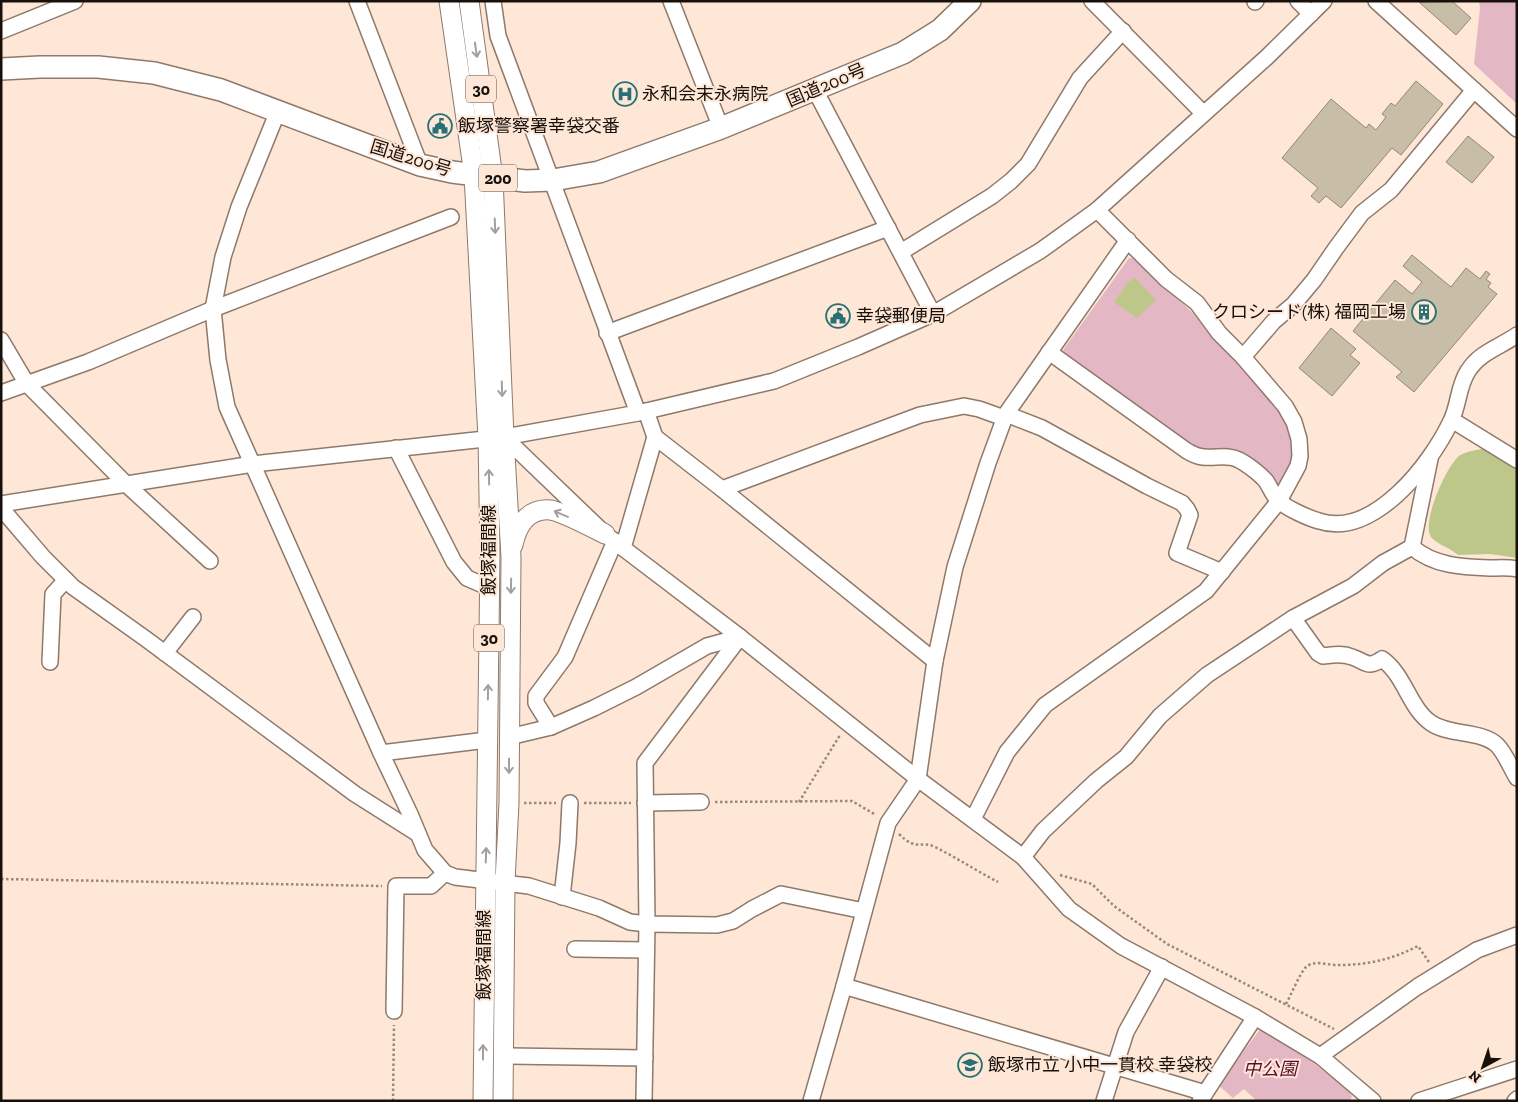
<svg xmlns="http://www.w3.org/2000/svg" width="1518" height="1102" font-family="'Zilla Slab','Noto Sans JP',serif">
	<rect width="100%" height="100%" fill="#fee7d6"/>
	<g fill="#e3b8c4">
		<path d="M 1479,1 L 1517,1 L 1517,104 L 1474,64 L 1480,8 Z"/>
		<path d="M 1129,258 L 1133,258 L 1137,261 L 1193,313 L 1215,341 L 1278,405 L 1292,434 L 1293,464 L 1279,492 L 1266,474 L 1200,453 L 1065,358 L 1063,350 Z"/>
		<path d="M 1261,1028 L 1289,1044 L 1347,1089 L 1352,1096 L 1350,1101 L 1257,1101 L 1244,1089 L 1233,1098 L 1218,1085 Z"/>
	</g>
	<g fill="#bec78a">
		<path d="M 1135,278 L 1156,300 L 1137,318 L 1114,302 L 1128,282 Z"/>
		<path d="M 1485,448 L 1517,468 L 1517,558 L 1490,554 L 1458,555 C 1451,548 1433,543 1430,535 C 1423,519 1446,467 1459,456 C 1466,451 1478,450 1485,448 Z"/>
	</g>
	<g fill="#c8bda6" stroke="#938872">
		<path d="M 1452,1 L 1471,18 L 1456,35 L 1419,2 Z"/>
		<path d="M 1416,81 L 1443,104 L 1401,155 L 1392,148 L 1341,208 L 1326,196 L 1319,203 L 1311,196 L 1318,188 L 1282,158 L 1331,99 L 1366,128 L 1369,124 L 1376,130 L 1386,117 L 1382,114 L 1391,103 L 1395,106 Z"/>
		<path d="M 1468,136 L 1494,157 L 1472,183 L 1446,162 Z"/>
		<path d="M 1412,255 L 1451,287 L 1466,268 L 1480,279 L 1486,271 L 1490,274 L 1486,279 L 1491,283 L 1488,287 L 1497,294 L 1414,392 L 1396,377 L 1402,372 L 1353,331 L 1395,280 L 1412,294 L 1422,282 L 1403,266 Z"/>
		<path d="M 1331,328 L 1356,349 L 1350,355 L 1360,363 L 1332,396 L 1299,368 Z"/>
	</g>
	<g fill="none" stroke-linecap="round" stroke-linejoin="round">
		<g stroke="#8e796a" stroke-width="18">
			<g id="minor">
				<path d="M 357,1 L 420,165"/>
				<path d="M 493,1 L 498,36 L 638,413"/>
				<path d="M 671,1 L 721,128"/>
				<path d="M 1092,1 L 1203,113"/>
				<path d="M 1298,1 L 1311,14"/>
				<path d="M 1376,1 L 1517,129"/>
				<path d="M 1255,2 L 1256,1"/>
				<path d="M 1,31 L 75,1"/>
				<path d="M 815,90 L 933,314"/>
				<path d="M 278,111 L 239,207 L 223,257 L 213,309 L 218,360 L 227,407 L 381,753 L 410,814 L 425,850 L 445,873 L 455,877 L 529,886 L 599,908 L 630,922 L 647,924 L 717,925 L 733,921 L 752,909 L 781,894 L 864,911"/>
				<path d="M 901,252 L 992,196 L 1011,181 L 1028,164 L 1080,78 L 1123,31"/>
				<path d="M 607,333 L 888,228"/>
				<path d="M 1,340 L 27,384 L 126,484 L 210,561"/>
				<path d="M 1049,352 L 1187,451 C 1191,453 1194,455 1198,456 C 1212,460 1226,453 1239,460 C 1247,464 1260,474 1266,481 C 1270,487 1273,495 1278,500 C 1286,508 1308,518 1319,521 C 1373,539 1431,464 1451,421 C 1459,405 1458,386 1468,371 C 1480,352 1500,347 1517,335"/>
				<path d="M 1243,357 L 1274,321 L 1293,305 L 1314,280 L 1336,248 L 1362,213 L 1391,190 L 1474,90"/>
				<path d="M 1,393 L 88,362 L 213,309 L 451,217"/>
				<path d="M 646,411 L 655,437 L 722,489 L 935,661"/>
				<path d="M 1006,414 L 1042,428 L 1147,486 L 1182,503 L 1187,509 L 1190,515 L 1177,553 L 1222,572"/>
				<path d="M 1452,420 L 1517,460"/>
				<path d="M 504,437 L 605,534 L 623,548 L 740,637 L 918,779 L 1023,857 L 1069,909 L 1121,946 L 1255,1017 L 1320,1056 L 1373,1101"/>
				<path d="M 396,448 L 454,562 L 467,578 L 490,588"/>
				<path d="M 722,489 L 920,415 L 964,406 L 979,409 L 1004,418"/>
				<path d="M 1,504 L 253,464 L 504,437 L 638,413 L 774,381 L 858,347 L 933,314 L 1040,251 L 1097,210 L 1267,57 L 1324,1"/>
				<path d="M 1,508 L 43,557 L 73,587 L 146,639 L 355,794 L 418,834"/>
				<path d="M 1412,547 C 1434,566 1462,567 1490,568 C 1498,568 1508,567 1517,569"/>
				<path d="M 623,548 L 655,437"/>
				<path d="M 1293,618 L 1318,653 L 1323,656 C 1333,655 1342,653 1352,657 C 1367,662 1367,669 1382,659 C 1405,675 1409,708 1431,723 C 1450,736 1481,730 1497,745 C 1505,753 1511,768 1517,778"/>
				<path d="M 165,653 L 193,617"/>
				<path d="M 50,662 L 53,594 L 66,580"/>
				<path d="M 551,727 L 536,703 L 536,696 L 565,657 L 615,541"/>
				<path d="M 509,737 L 551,727 L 594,708 L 636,687 L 707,646 L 740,637"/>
				<path d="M 381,753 L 487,740"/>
				<path d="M 645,803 L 701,802"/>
				<path d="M 973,819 L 1007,752 L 1045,705 L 1206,591 L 1279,501 L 1298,466 L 1300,456 L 1299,439 L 1294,422 L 1285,406 L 1243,357 L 1219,333 L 1197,303 L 1166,279 L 1097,210"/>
				<path d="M 1023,857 L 1043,831 L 1096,781 L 1126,757 L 1160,716 L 1207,675 L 1293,618 L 1353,586 L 1383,563 L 1412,547 L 1430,459"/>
				<path d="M 562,897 L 568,843 L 570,803"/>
				<path d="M 575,949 L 646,950"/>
				<path d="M 844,986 L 1205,1093"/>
				<path d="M 394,1011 L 396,886 L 431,886 L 445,873"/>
				<path d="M 504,1056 L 645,1058"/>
				<path d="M 1320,1056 L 1417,987 L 1477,950 L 1517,935"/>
				<path d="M 644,1101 L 647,924 L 645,763 L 740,637"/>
				<path d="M 811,1101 L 844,986 L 888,823 L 918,779 L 935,661 L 955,567 L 988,463 L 1006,414 L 1128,240"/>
				<path d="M 1104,1101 L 1126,1032 L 1162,967"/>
				<path d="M 1200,1101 L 1255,1017"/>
				<path d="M 1419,1101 L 1517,1069"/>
				<path d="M 1515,1101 L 1517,1099"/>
			</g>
		</g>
		<g stroke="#8e796a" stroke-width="21">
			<g id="major">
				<path d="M 449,1 L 474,175 L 488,438 L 490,554 L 483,1101"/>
				<path d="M 469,1 L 493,178 L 504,437 L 511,557 L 509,803 L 505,882 L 503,1101"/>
				<path d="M 513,545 C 517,526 528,508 550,510 C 561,511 593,528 605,534"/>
			</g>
		</g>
		<g stroke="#8e796a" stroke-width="24">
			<path id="highway" d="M 1,69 L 40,67 L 98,67 L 154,73 L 221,90 L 420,165 L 452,172 L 525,181 L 553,180 L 599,172 L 721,128 L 903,53 L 940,30 L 970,1"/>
		</g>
		<g stroke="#99897d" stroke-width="2.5" stroke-dasharray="2.5 2.5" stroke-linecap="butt">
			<path d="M 715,802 L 852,801 L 876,815"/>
			<path d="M 799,802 L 840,735"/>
			<path d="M 524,803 L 556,803"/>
			<path d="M 584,803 L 631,803"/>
			<path d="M 899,834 C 917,852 921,840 935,847 C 957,858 977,871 998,882"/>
			<path d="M 1060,875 L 1092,884 L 1114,906 L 1167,944 L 1334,1029"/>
			<path d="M 1,879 L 382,886"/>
			<path d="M 1286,1004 C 1291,995 1300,973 1306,967 C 1315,959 1329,966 1340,965 C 1368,965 1393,959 1418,946 L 1429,962"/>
			<path d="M 393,1101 L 394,1025"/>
		</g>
		<use href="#minor" stroke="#fff" stroke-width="15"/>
		<use href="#major" stroke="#fff" stroke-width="19"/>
		<use href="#highway" stroke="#fff" stroke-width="21"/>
	</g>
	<defs><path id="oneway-shaft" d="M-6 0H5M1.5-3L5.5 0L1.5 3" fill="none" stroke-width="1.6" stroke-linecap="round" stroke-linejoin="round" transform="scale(1.25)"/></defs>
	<g stroke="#a39f9d">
		<use href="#oneway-shaft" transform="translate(476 50) rotate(82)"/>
		<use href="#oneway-shaft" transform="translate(495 226) rotate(88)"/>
		<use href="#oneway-shaft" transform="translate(502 389) rotate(88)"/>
		<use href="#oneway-shaft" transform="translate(489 477) rotate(-91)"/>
		<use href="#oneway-shaft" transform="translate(561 514) rotate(-157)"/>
		<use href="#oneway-shaft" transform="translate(511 586) rotate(91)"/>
		<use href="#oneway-shaft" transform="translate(488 692) rotate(-89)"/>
		<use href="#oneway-shaft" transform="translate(509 766) rotate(90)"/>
		<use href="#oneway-shaft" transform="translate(486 855) rotate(-88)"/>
		<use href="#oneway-shaft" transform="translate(483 1052) rotate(-90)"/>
	</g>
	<defs>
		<g id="hospital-ring" transform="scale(1.25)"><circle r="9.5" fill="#fee7d6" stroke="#277176" stroke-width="1.5"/><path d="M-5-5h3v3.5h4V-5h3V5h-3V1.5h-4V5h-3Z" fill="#277176"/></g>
		<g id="civic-ring" transform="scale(1.25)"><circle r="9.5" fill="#fee7d6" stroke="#277176" stroke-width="1.5"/><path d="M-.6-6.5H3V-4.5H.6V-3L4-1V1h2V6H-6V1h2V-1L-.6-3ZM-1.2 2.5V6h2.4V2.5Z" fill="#277176"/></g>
		<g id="building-ring" transform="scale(1.25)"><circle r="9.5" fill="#fee7d6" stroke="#277176" stroke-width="1.5"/><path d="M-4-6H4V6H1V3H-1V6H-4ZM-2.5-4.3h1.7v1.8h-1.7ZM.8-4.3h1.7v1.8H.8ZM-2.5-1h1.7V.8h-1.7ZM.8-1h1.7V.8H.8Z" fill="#277176"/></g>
		<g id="school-ring" transform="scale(1.25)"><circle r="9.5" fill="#fee7d6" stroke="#277176" stroke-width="1.5"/><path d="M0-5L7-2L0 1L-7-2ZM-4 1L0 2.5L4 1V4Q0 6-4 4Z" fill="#277176"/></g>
	</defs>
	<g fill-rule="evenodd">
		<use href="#hospital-ring" x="625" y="94"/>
		<use href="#civic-ring" x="440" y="126"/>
		<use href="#building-ring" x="1424" y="312"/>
		<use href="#civic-ring" x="838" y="316"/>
		<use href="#school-ring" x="970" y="1065"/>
	</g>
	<g text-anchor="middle" stroke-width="4" stroke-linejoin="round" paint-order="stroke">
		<g fill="#fee7d6" stroke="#5d5048" stroke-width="1">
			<rect x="466" y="75.5" width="30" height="27" rx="4"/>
			<rect x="479" y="164.5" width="38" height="27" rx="4"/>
			<rect x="474" y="624.5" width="30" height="27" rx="4"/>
		</g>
		<g font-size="16" font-weight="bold" fill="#18100b">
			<text x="481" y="95">30</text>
			<text x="498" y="184">200</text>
			<text x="489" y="644">30</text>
		</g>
		<g font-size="18" fill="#18100b" stroke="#fee7d6">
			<text transform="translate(826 85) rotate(-23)" y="6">国道200号</text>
			<text transform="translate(411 158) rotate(17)" y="6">国道200号</text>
			<text transform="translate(489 550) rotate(-90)" y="6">飯塚福間線</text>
			<text transform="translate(484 955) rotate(-90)" y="6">飯塚福間線</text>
		</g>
		<g font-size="18" fill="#18100b" stroke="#fee7d6" text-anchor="start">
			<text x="642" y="100">永和会末永病院</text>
			<text x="458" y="132">飯塚警察署幸袋交番</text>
			<text x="1406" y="318" text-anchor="end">クロシード(株) 福岡工場</text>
			<text x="856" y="322">幸袋郵便局</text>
			<text x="988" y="1071">飯塚市立 小中一貫校 幸袋校</text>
		</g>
		<g font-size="18" font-style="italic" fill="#580b2d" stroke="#fee7d6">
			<text x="1270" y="1075">中公園</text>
		</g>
	</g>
	<rect width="1518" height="1102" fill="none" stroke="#18100b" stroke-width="5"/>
	<g transform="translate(1483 1067) rotate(220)" stroke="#fee7d6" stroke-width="4" paint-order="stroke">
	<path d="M0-4L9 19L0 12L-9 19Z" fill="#18100b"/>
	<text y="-8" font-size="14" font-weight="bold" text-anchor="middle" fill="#18100b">N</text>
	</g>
</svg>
